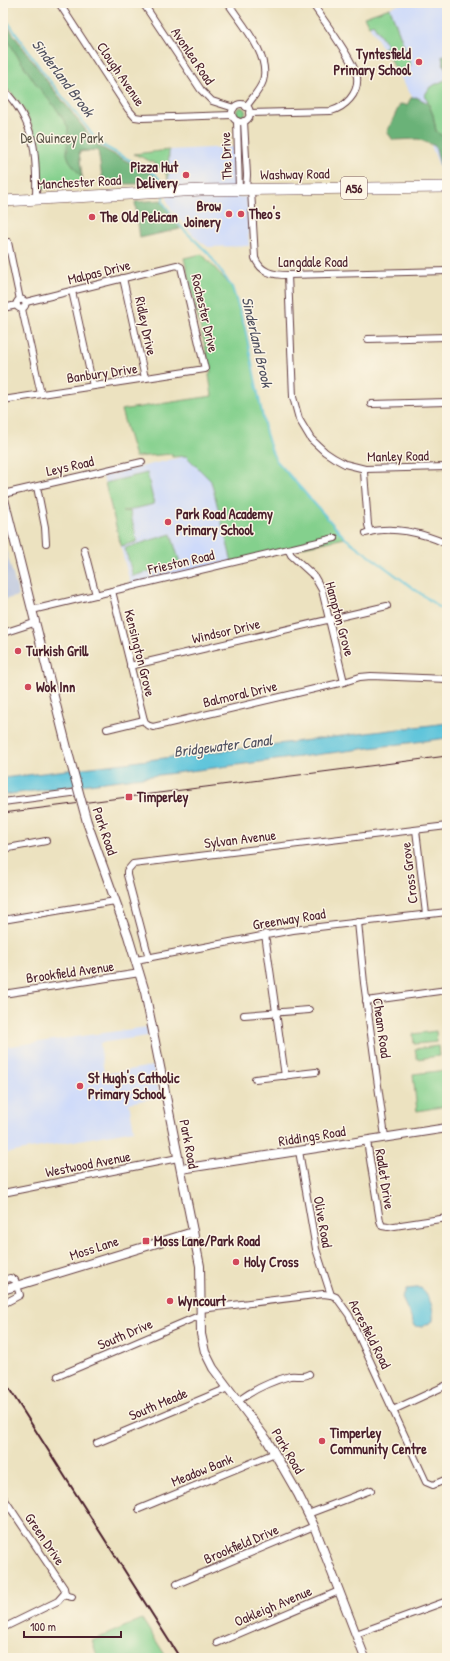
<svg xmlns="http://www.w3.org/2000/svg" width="450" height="1661" font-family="'Patrick Hand',sans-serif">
	<rect width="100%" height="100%" fill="#fcf5e5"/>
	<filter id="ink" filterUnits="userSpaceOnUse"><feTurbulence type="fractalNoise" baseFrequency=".025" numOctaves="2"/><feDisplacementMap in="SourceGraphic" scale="8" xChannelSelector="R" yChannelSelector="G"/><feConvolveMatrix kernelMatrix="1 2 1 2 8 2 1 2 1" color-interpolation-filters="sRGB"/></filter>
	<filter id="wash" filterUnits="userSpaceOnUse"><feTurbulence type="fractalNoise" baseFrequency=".012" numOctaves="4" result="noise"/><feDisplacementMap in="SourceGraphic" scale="16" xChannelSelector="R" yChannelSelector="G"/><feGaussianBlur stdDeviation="0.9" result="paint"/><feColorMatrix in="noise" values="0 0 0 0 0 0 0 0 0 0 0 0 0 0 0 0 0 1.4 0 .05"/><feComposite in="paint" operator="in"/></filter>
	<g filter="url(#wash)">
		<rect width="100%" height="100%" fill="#ece2c0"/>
		<g fill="#cedafa">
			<path d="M 403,3 L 447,3 L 447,174 L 442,174 L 413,98 L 364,17 Z"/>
			<path d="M 234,147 L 236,197 L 247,197 L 249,246 L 208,247 L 196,238 L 171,209 L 167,200 L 169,150 Z"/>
			<path d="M 186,456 L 211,481 L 232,562 L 131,587 L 103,476 Z"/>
			<path d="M 147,1027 L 148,1036 L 100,1043 L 104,1074 L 153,1066 L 160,1097 L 129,1103 L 134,1130 L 3,1154 L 3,1047 Z"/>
		</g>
		<path fill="#b9c4de" d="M 3,540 L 19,596 L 3,600 Z"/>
		<g fill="#84d08d" stroke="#67785c">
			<path d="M 390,8 L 411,65 L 397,71 L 383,48 L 387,45 L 373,24 L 369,26 L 364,17 Z"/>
			<path d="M 3,20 L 47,81 L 98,146 L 99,150 L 79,152 L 83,185 L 42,189 L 39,147 L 41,145 L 40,142 L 37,141 C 29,116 22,103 3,85 Z"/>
			<path d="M 447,79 L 447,140 L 436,131 L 433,115 L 425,95 L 430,87 Z"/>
			<circle cx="241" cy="112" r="4.5"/>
			<path d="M 169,150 L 168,180 C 165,165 147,160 134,154 Z"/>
			<path d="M 202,254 L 232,287 L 245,329 L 266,433 L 272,452 L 276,460 L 345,538 L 232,562 L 211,481 L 186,456 L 172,457 L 172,454 L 135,457 L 121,410 L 212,396 L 209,375 L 211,372 L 184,258 Z"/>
			<path d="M 147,473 L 154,504 L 122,512 L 130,511 L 137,542 L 121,546 L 105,483 Z"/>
			<path d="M 171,534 L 180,563 L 133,576 L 125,548 Z"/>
			<path d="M 436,1031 L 437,1042 L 414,1044 L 413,1034 Z"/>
			<path d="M 438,1046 L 439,1056 L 417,1059 L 415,1049 Z"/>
			<path d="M 446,1070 L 447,1106 L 417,1111 L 413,1074 Z"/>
			<path d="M 142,1619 L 167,1658 L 98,1658 L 92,1641 Z"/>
		</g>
		<g fill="#6bb278" stroke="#5a6852">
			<path d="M 3,20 L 47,81 L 98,146 L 153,175 L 160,181 L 161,184 L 103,184 L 98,150 L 79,151 L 82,178 L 69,160 L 67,154 L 68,127 L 58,111 L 36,84 L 18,57 L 3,32 Z"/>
			<path d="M 447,54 L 447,72 L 443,63 L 442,56 Z"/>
			<path d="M 416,97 L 428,103 L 433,115 L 436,131 L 447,140 L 447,176 L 443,176 L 435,146 L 418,139 L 393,140 L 387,132 L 400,104 L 407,105 L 411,98 Z"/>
			<path d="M 161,200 L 180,229 L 140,238 L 135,202 Z"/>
		</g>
		<g fill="#5ec5db" stroke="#547283">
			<path d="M 447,723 L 447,738 L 3,795 L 3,778 Z"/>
			<path d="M 416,1288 L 421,1288 C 430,1297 434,1308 433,1321 L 422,1327 L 415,1326 L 402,1298 L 407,1289 Z"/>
		</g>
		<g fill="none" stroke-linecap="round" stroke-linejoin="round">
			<g stroke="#5ec5db" stroke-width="2">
				<path d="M 3,15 L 43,72 L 100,144 L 155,174 L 161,181 L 163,189"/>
				<path d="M 163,195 L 163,202 L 165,205 L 181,227 L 209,254 L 232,287 L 245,328 L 266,433 L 272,452 L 276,460 L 345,538 L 447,613"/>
			</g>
		</g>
	</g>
	<g filter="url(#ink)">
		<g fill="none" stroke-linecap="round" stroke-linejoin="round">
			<g stroke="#623c41" stroke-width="8">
				<g id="street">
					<path d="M 59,3 L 128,109 L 135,117 L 142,118 L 232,115"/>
					<path d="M 143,3 L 201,90 L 212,101 L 234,108"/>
					<path d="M 228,3 C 241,23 271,56 263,81 C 260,90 252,98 246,107"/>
					<path d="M 3,89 C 36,123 37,155 36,199"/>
					<circle cx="241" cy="113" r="9"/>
					<path d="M 249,113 L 331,111 C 345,107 359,94 357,77 C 355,62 322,18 312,3"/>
					<path d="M 237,121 L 239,190"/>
					<path d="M 244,121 L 247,175 L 246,190"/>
					<path d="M 251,190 L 255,258 C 261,273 273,275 288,275 L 447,271"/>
					<path d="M 8,242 L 20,300"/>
					<path d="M 288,275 L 293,397 L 299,419 L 311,439 L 325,452 L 334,458 L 345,464 L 365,469 L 446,467"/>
					<path d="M 123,278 L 145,378"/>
					<path d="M 72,291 L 93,386"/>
					<circle cx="21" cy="304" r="4.5"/>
					<path d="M 3,308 L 17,305"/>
					<path d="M 22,309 L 41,394"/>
					<path d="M 368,339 L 447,337"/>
					<path d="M 3,400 L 205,369 L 181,267 L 177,265 L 26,302"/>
					<path d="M 371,404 L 447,402"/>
					<path d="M 365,469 L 364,472 L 368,525 L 370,532"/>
					<path d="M 37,487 L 45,527 L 46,543"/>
					<path d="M 3,494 L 142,462"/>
					<path d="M 366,533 C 392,525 423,533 447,544"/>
					<path d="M 84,549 L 96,595"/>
					<path d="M 288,549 L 291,555 L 314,576 L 322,590 L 344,682"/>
					<path d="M 112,591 L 144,720 L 147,725 L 153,727 L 344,682 L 360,677 L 371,676 L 447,679"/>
					<path d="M 32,610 L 335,538"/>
					<path d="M 3,633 L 34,623"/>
					<path d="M 130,666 L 387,606"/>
					<path d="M 107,729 L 144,720"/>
					<path d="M 3,802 L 79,792"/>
					<path d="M 416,830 L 426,914"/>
					<path d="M 3,849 L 46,841"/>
					<path d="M 3,920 L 115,901"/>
					<path d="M 358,922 L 364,983 L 385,1137"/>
					<path d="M 265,934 L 285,1076"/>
					<path d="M 149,958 L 127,875 L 127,871 L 133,864 L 447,826"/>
					<path d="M 136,960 L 293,930 L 447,912"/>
					<path d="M 3,994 L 140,973"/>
					<path d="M 366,1001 L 447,990"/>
					<path d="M 244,1015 L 309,1010"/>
					<path d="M 255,1079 L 316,1072"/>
					<path d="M 367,1141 L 380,1221 L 382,1226 L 388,1227 L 447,1218"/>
					<path d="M 299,1151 L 316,1249 L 331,1295"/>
					<path d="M 3,1193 L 178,1158"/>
					<path d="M 3,1280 L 10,1278 L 15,1280 L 20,1295 L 3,1304"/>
					<path d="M 201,1309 L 323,1294 L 331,1295 L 336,1297 L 349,1315 L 426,1482 L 433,1485 L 447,1479"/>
					<path d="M 58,1376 L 201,1315"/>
					<path d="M 238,1401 C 253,1390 272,1381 290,1376 C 297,1375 303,1378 309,1374"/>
					<path d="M 393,1410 L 447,1385"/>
					<path d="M 97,1443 L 228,1388"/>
					<path d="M 3,1497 L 64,1588 L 65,1593 L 58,1601 L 3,1628"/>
					<path d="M 139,1509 L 275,1453"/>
					<path d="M 308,1514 L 371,1490"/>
					<path d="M 447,1563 L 447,1586"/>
					<path d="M 177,1584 L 314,1526"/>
					<path d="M 64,1595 L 72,1597"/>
					<path d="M 356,1634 L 447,1601"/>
					<path d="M 217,1643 L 339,1591"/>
				</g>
			</g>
			<g stroke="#623c41" stroke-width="10">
				<g id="secondary">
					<path d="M 3,495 L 69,756"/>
					<path d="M 87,822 L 128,936 L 145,992 L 200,1266 L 201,1334 L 205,1352 L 213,1368 L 267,1440 L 298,1494 L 314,1526 L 365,1658"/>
					<path d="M 181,1169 L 447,1128"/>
					<path d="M 3,1290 L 193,1232"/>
				</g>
			</g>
			<g stroke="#623c41" stroke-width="12">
				<path id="highway" d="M 3,201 L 201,190 L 447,187"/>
			</g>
			<use href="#street" stroke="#fff" stroke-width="6"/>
			<use href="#secondary" stroke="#fff" stroke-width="8"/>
			<use href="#highway" stroke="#fff" stroke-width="11"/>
			<path stroke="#4a1f2b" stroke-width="1" d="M 3,813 L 447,756"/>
			<path stroke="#4a1f2b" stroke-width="2" d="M 3,1379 L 180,1658"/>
			<g stroke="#623c41" stroke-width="10" stroke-linecap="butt">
				<path id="secondary-bridge" d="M 69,756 L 87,822"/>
			</g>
			<use href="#secondary-bridge" stroke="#fff" stroke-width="8"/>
		</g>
	</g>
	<g fill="#d1495b" stroke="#fcf5e5" stroke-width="1.5">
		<circle cx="419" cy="62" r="4"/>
		<circle cx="186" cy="175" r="4"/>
		<circle cx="229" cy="214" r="4"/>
		<circle cx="241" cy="214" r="4"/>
		<circle cx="92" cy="217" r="4"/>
		<circle cx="168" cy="522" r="4"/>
		<circle cx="18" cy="651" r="4"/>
		<circle cx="28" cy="687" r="4"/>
		<rect x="125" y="793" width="8" height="8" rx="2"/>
		<circle cx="80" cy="1086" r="4"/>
		<rect x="142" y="1237" width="8" height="8" rx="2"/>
		<circle cx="236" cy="1262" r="4"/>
		<circle cx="170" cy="1301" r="4"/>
		<circle cx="322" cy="1441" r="4"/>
	</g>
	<g text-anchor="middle" stroke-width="3" stroke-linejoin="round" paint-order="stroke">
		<rect fill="#fcf5e5" stroke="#7f5f63" stroke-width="1" x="341" y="177" width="26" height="22" rx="3"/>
		<g font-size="13" font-weight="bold" fill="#4a1f2b">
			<text x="354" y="193">A56</text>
		</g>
		<g font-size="14" font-weight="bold" fill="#4a1f2b" stroke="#fcf5e5" text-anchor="start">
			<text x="411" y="59" text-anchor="end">Tyntesfield<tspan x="411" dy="16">Primary School</tspan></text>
			<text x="178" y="172" text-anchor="end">Pizza Hut<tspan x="178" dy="16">Delivery</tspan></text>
			<text x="221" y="211" text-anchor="end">Brow<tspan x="221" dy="16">Joinery</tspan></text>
			<text x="249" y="219">Theo's</text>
			<text x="100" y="222">The Old Pelican</text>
			<text x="176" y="519">Park Road Academy<tspan x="176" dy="16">Primary School</tspan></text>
			<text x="26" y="656">Turkish Grill</text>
			<text x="36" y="692">Wok Inn</text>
			<text x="137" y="802">Timperley</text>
			<text x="88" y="1083">St Hugh's Catholic<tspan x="88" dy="16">Primary School</tspan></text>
			<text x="154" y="1246">Moss Lane/Park Road</text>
			<text x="244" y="1267">Holy Cross</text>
			<text x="178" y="1306">Wyncourt</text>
			<text x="330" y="1438">Timperley<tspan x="330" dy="16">Community Centre</tspan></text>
		</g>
		<g font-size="14" fill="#4a1f2b" stroke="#fcf5e5">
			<text transform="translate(193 56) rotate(56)" y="5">Avonlea Road</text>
			<text transform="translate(121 74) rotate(56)" y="5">Clough Avenue</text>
			<text transform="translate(226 156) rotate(-92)" y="5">The Drive</text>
			<text transform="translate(295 174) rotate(-1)" y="5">Washway Road</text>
			<text transform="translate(79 182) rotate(-3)" y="5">Manchester Road</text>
			<text x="313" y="267">Langdale Road</text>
			<text transform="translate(99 272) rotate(-14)" y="5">Malpas Drive</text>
			<text transform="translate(205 313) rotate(77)" y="5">Rochester Drive</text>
			<text transform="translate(146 326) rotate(78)" y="5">Ridley Drive</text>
			<text transform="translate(102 373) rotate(-8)" y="5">Banbury Drive</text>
			<text transform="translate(398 456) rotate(-1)" y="5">Manley Road</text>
			<text transform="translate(70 466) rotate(-13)" y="5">Leys Road</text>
			<text transform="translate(181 562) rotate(-13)" y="5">Frieston Road</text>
			<text transform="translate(340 619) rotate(75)" y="5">Hampton Grove</text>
			<text transform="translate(226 631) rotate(-13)" y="5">Windsor Drive</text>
			<text transform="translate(140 653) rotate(76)" y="5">Kensington Grove</text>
			<text transform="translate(240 694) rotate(-13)" y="5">Balmoral Drive</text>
			<text transform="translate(105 831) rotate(71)" y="5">Park Road</text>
			<text transform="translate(240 839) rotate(-7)" y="5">Sylvan Avenue</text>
			<text transform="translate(409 873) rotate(-97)" y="5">Cross Grove</text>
			<text transform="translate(289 919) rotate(-9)" y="5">Greenway Road</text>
			<text transform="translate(70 972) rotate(-8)" y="5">Brookfield Avenue</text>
			<text transform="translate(382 1028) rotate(82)" y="5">Cheam Road</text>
			<text transform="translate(312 1136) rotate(-9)" y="5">Riddings Road</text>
			<text transform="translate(189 1144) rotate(79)" y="5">Park Road</text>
			<text transform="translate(88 1164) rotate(-11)" y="5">Westwood Avenue</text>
			<text transform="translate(385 1179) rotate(81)" y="5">Radlet Drive</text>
			<text transform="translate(323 1222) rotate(80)" y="5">Olive Road</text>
			<text transform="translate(94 1248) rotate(-18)" y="5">Moss Lane</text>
			<text transform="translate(125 1334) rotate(-23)" y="5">South Drive</text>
			<text transform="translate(370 1334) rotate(63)" y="5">Acresfield Road</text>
			<text transform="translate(158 1404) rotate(-23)" y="5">South Meade</text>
			<text transform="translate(288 1451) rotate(59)" y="5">Park Road</text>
			<text transform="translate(202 1470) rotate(-22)" y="5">Meadow Bank</text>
			<text transform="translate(45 1539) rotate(56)" y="5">Green Drive</text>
			<text transform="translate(241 1544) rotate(-23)" y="5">Brookfield Drive</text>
			<text transform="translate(273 1606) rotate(-23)" y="5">Oakleigh Avenue</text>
		</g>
		<g font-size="14" fill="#5b5448" stroke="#fcf5e5">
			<text x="62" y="143">De Quincey Park</text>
		</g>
		<g font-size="15" font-style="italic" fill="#505160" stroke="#fcf5e5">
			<text transform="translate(63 78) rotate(53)" y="5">Sinderland Brook</text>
			<text transform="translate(257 342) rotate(77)" y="5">Sinderland Brook</text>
			<text transform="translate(223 746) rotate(-7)" y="5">Bridgewater Canal</text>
		</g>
	</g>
	<rect width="450" height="1661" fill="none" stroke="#fcf5e5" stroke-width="16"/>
	<path d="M24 1631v6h97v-6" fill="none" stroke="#4a1f2b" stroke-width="2"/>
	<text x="30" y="1631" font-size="12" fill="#4a1f2b" stroke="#fcf5e5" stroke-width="3" paint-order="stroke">100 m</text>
</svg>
